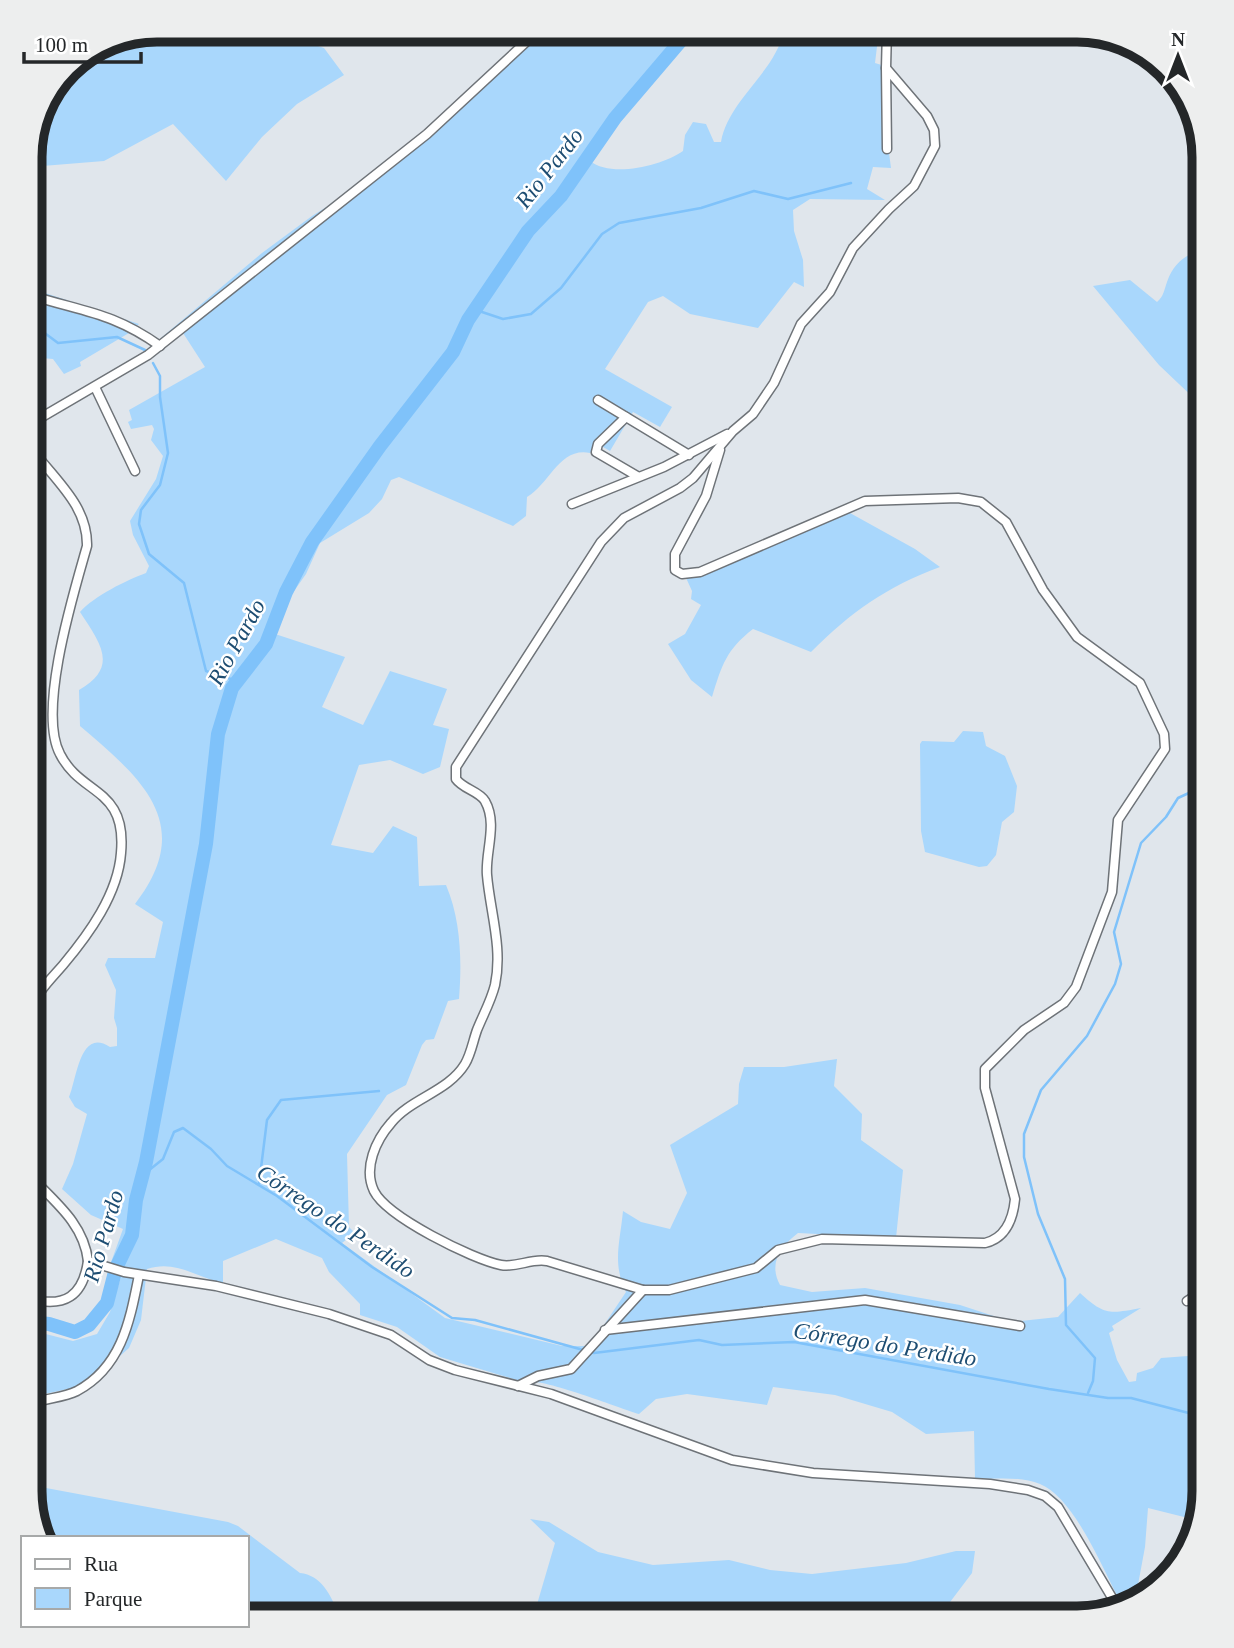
<svg xmlns="http://www.w3.org/2000/svg" width="1234" height="1648" font-family="Georgia,serif">
	<rect width="100%" height="100%" fill="#e0e6ec"/>
	<g fill="#a9d7fc">
		<path d="M 162,30 L 326,30 L 312,44 L 324,48 L 344,75 L 297,104 L 262,137 L 226,181 L 173,124 L 104,161 L 30,167 L 30,148 L 43,101 L 73,62 Z"/>
		<path d="M 534,30 L 698,30 L 619,120 L 590,161 C 611,178 662,166 683,151 L 685,135 L 693,122 L 706,124 L 714,142 L 721,142 C 728,100 776,72 784,30 L 879,30 L 875,63 L 888,67 L 886,130 L 891,168 L 873,167 L 867,189 L 885,200 L 810,199 L 793,210 L 794,231 L 803,260 L 804,287 L 794,282 L 758,328 L 690,314 L 663,296 L 648,302 L 605,369 L 672,407 L 660,427 L 633,412 L 610,451 L 596,443 L 590,453 C 559,447 550,484 527,497 L 526,516 L 513,526 L 399,477 L 391,480 L 382,499 L 369,513 L 320,543 L 306,574 L 266,631 L 345,657 L 322,707 L 363,725 L 390,671 L 447,689 L 433,725 L 449,729 L 440,767 L 423,774 L 390,760 L 359,765 L 331,845 L 373,853 L 393,826 L 417,837 L 419,886 L 446,885 C 461,920 462,962 459,999 L 448,1001 L 434,1039 L 426,1040 L 422,1045 L 406,1085 L 387,1095 L 347,1154 L 349,1227 L 355,1233 L 342,1243 L 445,1318 L 562,1346 L 590,1346 L 626,1292 C 612,1263 620,1243 623,1211 L 641,1222 L 670,1229 L 687,1193 L 670,1145 L 738,1104 L 739,1084 L 744,1067 L 784,1067 L 837,1059 L 834,1086 L 862,1114 L 861,1140 L 903,1170 L 896,1238 L 798,1233 C 781,1246 768,1263 780,1285 L 812,1292 L 865,1288 L 960,1305 L 1012,1322 L 1058,1317 L 1080,1293 C 1104,1315 1109,1314 1141,1308 L 1112,1326 L 1114,1330 L 1109,1333 L 1117,1360 L 1129,1382 L 1136,1381 L 1137,1373 L 1153,1368 L 1161,1358 L 1188,1356 L 1198,1326 L 1204,1320 L 1204,1491 L 1196,1520 L 1148,1508 L 1145,1547 L 1135,1601 L 1122,1605 C 1104,1572 1075,1498 1040,1484 C 1021,1476 996,1479 975,1479 L 974,1431 L 926,1434 L 892,1412 L 835,1395 L 773,1387 L 767,1405 L 687,1394 L 656,1399 L 639,1414 C 618,1408 539,1376 523,1382 L 440,1357 L 397,1327 L 360,1315 L 360,1304 L 329,1272 L 322,1258 L 276,1239 L 223,1261 L 223,1283 C 197,1278 176,1259 147,1269 L 141,1320 L 129,1348 L 87,1385 L 30,1397 L 30,1330 L 73,1341 L 97,1334 L 110,1312 L 123,1271 L 110,1265 L 123,1229 L 91,1215 L 62,1189 L 73,1164 L 87,1114 L 75,1107 L 69,1097 C 77,1078 80,1027 110,1047 L 117,1046 L 117,1028 L 114,1018 L 116,990 L 105,965 L 108,958 L 155,958 L 163,922 L 135,904 C 197,824 141,778 80,726 L 79,690 C 119,667 101,644 80,612 C 94,596 127,580 146,573 L 149,566 L 133,535 L 130,521 L 156,479 L 163,456 L 151,440 L 154,429 L 152,425 L 131,429 L 128,422 L 132,420 L 129,410 L 205,367 L 183,333 L 161,338 L 262,253 L 312,216 L 376,176 Z"/>
		<path d="M 1204,248 L 1204,400 L 1199,403 L 1159,365 L 1093,286 L 1130,280 L 1157,302 C 1164,296 1164,290 1167,282 C 1174,262 1186,255 1204,248 Z"/>
		<path d="M 30,288 L 139,324 L 129,333 L 80,362 L 81,366 L 64,374 L 53,359 L 30,357 Z"/>
		<path d="M 841,508 L 915,549 L 940,567 C 886,587 851,612 811,652 L 753,629 C 726,650 722,665 712,697 L 691,680 L 668,644 L 685,634 L 701,605 L 691,599 L 692,591 L 682,569 L 705,567 Z"/>
		<path d="M 963,731 L 983,732 L 986,746 L 1005,756 L 1017,786 L 1014,812 L 1002,822 L 996,855 L 987,866 L 979,867 L 925,852 L 921,831 L 920,744 L 922,741 L 954,742 Z"/>
		<path d="M 30,1485 L 228,1522 L 238,1526 L 300,1573 C 321,1575 331,1595 338,1613 L 335,1618 L 247,1618 L 247,1538 L 44,1538 Z"/>
		<path d="M 530,1519 L 549,1522 L 598,1552 L 653,1565 L 729,1560 L 770,1570 L 812,1574 L 906,1563 L 956,1551 L 975,1551 L 972,1573 L 938,1618 L 533,1618 L 555,1543 Z"/>
	</g>
	<g fill="none" stroke-linecap="round" stroke-linejoin="round">
		<g stroke="#7fc2fa" stroke-width="2.5">
			<path d="M 476,310 L 503,319 L 531,314 L 561,288 L 602,234 L 619,223 L 701,208 L 754,191 L 788,199 L 851,183"/>
			<path d="M 30,322 L 58,343 L 117,337 L 145,350"/>
			<path d="M 153,363 L 160,376 L 160,397 L 168,453 L 160,485 L 141,510 L 139,524 L 149,554 L 184,583 L 206,671 L 237,681"/>
			<path d="M 143,1175 L 163,1159 L 174,1132 L 183,1128 L 211,1149 L 227,1166 L 277,1196 L 372,1267 L 452,1318 L 475,1320 L 594,1353 L 699,1340 L 722,1345 L 794,1342 L 1049,1389 L 1108,1398 L 1131,1398 L 1204,1417"/>
			<path d="M 259,1184 L 267,1120 L 281,1100 L 379,1091"/>
			<path d="M 1088,1393 L 1093,1381 L 1095,1358 L 1066,1325 L 1065,1279 L 1038,1214 L 1024,1157 L 1024,1134 L 1041,1090 L 1087,1036 L 1115,984 L 1121,964 L 1114,932 L 1141,843 L 1166,817 L 1178,798 L 1204,786"/>
			<path d="M 1147,1597 L 1198,1516"/>
		</g>
		<path stroke="#7fc2fa" stroke-width="14" d="M 30,1322 L 49,1324 L 75,1332 L 89,1325 L 107,1303 L 116,1268 L 132,1235 L 136,1200 L 146,1162 L 206,844 L 218,734 L 232,688 L 266,644 L 286,592 L 312,542 L 380,446 L 453,352 L 468,320 L 528,231 L 561,196 L 615,118 L 690,30"/>
		<g stroke="#6e7378" stroke-width="11">
			<g id="minor">
				<path d="M 886,68 L 887,149"/>
				<path d="M 30,295 C 83,312 112,312 160,346"/>
				<path d="M 95,387 L 135,471"/>
				<path d="M 598,400 L 689,455"/>
				<path d="M 626,417 L 598,444 L 596,452 L 637,476"/>
				<path d="M 30,424 L 148,355 L 427,134 L 539,30"/>
				<path d="M 30,468 L 42,464"/>
				<path d="M 572,504 L 664,467 L 727,434"/>
				<path d="M 30,1012 C 36,993 50,980 63,965 C 89,934 118,894 121,853 C 127,787 81,796 60,754 C 37,711 74,592 87,546 C 88,504 52,478 30,446"/>
				<path d="M 30,1176 C 55,1202 84,1224 88,1261 L 124,1272 L 216,1286 L 329,1314 L 391,1335 L 429,1360 L 455,1370 L 551,1394 L 732,1460 L 813,1473 L 990,1484 L 1028,1490 L 1045,1496 L 1058,1507 L 1117,1606"/>
				<path d="M 643,1290 L 669,1290 L 756,1268 L 778,1250 L 822,1239 L 985,1243 C 1006,1238 1013,1219 1015,1199 L 985,1088 L 985,1069 L 1024,1030 L 1064,1003 L 1076,987 L 1112,892 L 1118,820 L 1165,749 L 1164,734 L 1140,683 L 1077,637 L 1043,590 L 1006,522 L 981,502 L 958,498 L 865,501 L 700,572 L 682,574 L 675,570 L 675,554 L 706,496 L 720,450"/>
				<path d="M 30,1299 C 65,1308 83,1296 88,1261"/>
				<path d="M 1187,1301 L 1204,1290"/>
				<path d="M 605,1330 L 865,1300 L 1020,1326"/>
				<path d="M 518,1386 L 538,1376 L 571,1369 L 643,1290 L 547,1261 C 531,1258 517,1268 501,1265 C 472,1259 387,1217 374,1191 C 363,1168 376,1140 391,1123 C 411,1098 448,1092 465,1064 C 471,1054 473,1041 477,1030 C 483,1015 491,1001 495,985 C 503,948 490,911 487,875 C 485,852 498,824 485,801 C 479,791 463,789 456,779 L 456,767 L 601,542 L 624,518 L 680,488 L 693,478 L 733,431 L 753,414 L 774,383 L 801,324 L 830,292 L 853,248 L 889,209 L 914,186 L 935,146 L 934,130 L 927,116 L 886,68 L 887,30"/>
				<path d="M 30,1404 C 45,1398 63,1398 77,1391 C 122,1367 130,1320 139,1275"/>
			</g>
		</g>
		<use href="#minor" stroke="#fff" stroke-width="8"/>
	</g>
	<g text-anchor="middle" stroke-width="5" stroke-linejoin="round" paint-order="stroke">
		<g font-size="23" font-style="italic" fill="#1d4d72" stroke="#fff">
			<text transform="translate(549 168) rotate(-52)" y="8">Rio Pardo</text>
			<text transform="translate(236 642) rotate(-61)" y="8">Rio Pardo</text>
			<text transform="translate(336 1221) rotate(34)" y="8">Córrego do Perdido</text>
			<text transform="translate(103 1236) rotate(-74)" y="8">Rio Pardo</text>
			<text transform="translate(885 1344) rotate(9)" y="8">Córrego do Perdido</text>
		</g>
	</g>
	<path d="M0 0H1234V1648H0ZM157 42H1077A115 115 0 0 1 1192 157V1491A115 115 0 0 1 1077 1606H157A115 115 0 0 1 42 1491V157A115 115 0 0 1 157 42Z" fill="#edeeee" fill-rule="evenodd"/>
	<path fill="none" stroke="#242729" stroke-width="9" d="M157 42H1077A115 115 0 0 1 1192 157V1491A115 115 0 0 1 1077 1606H157A115 115 0 0 1 42 1491V157A115 115 0 0 1 157 42Z"/>
	<rect x="21" y="1536" width="228" height="91" fill="#ffffff" stroke="#a7a9a9" stroke-width="2"/>
	<rect x="35" y="1559" width="35" height="10" fill="#ffffff" stroke="#a7a9a9" stroke-width="2"/>
	<text x="84" y="1571" font-size="21" fill="#242729">Rua</text>
	<rect x="35" y="1588" width="35" height="21" fill="#a9d7fc" stroke="#a7a9a9" stroke-width="2"/>
	<text x="84" y="1606" font-size="21" fill="#242729">Parque</text>
	<g transform="translate(1178 56)" stroke="#ffffff" stroke-width="5" paint-order="stroke">
	<path d="M0-5L12 26L0 18L-12 26Z" fill="#242729"/>
	<text y="-10" font-size="19" font-weight="bold" text-anchor="middle" fill="#242729">N</text>
	</g>
	<path d="M24 52v10h117v-10" fill="none" stroke="#242729" stroke-width="3.5"/>
	<text x="35" y="52" font-size="21" fill="#242729" stroke="#ffffff" stroke-width="5" paint-order="stroke">100 m</text>
</svg>
